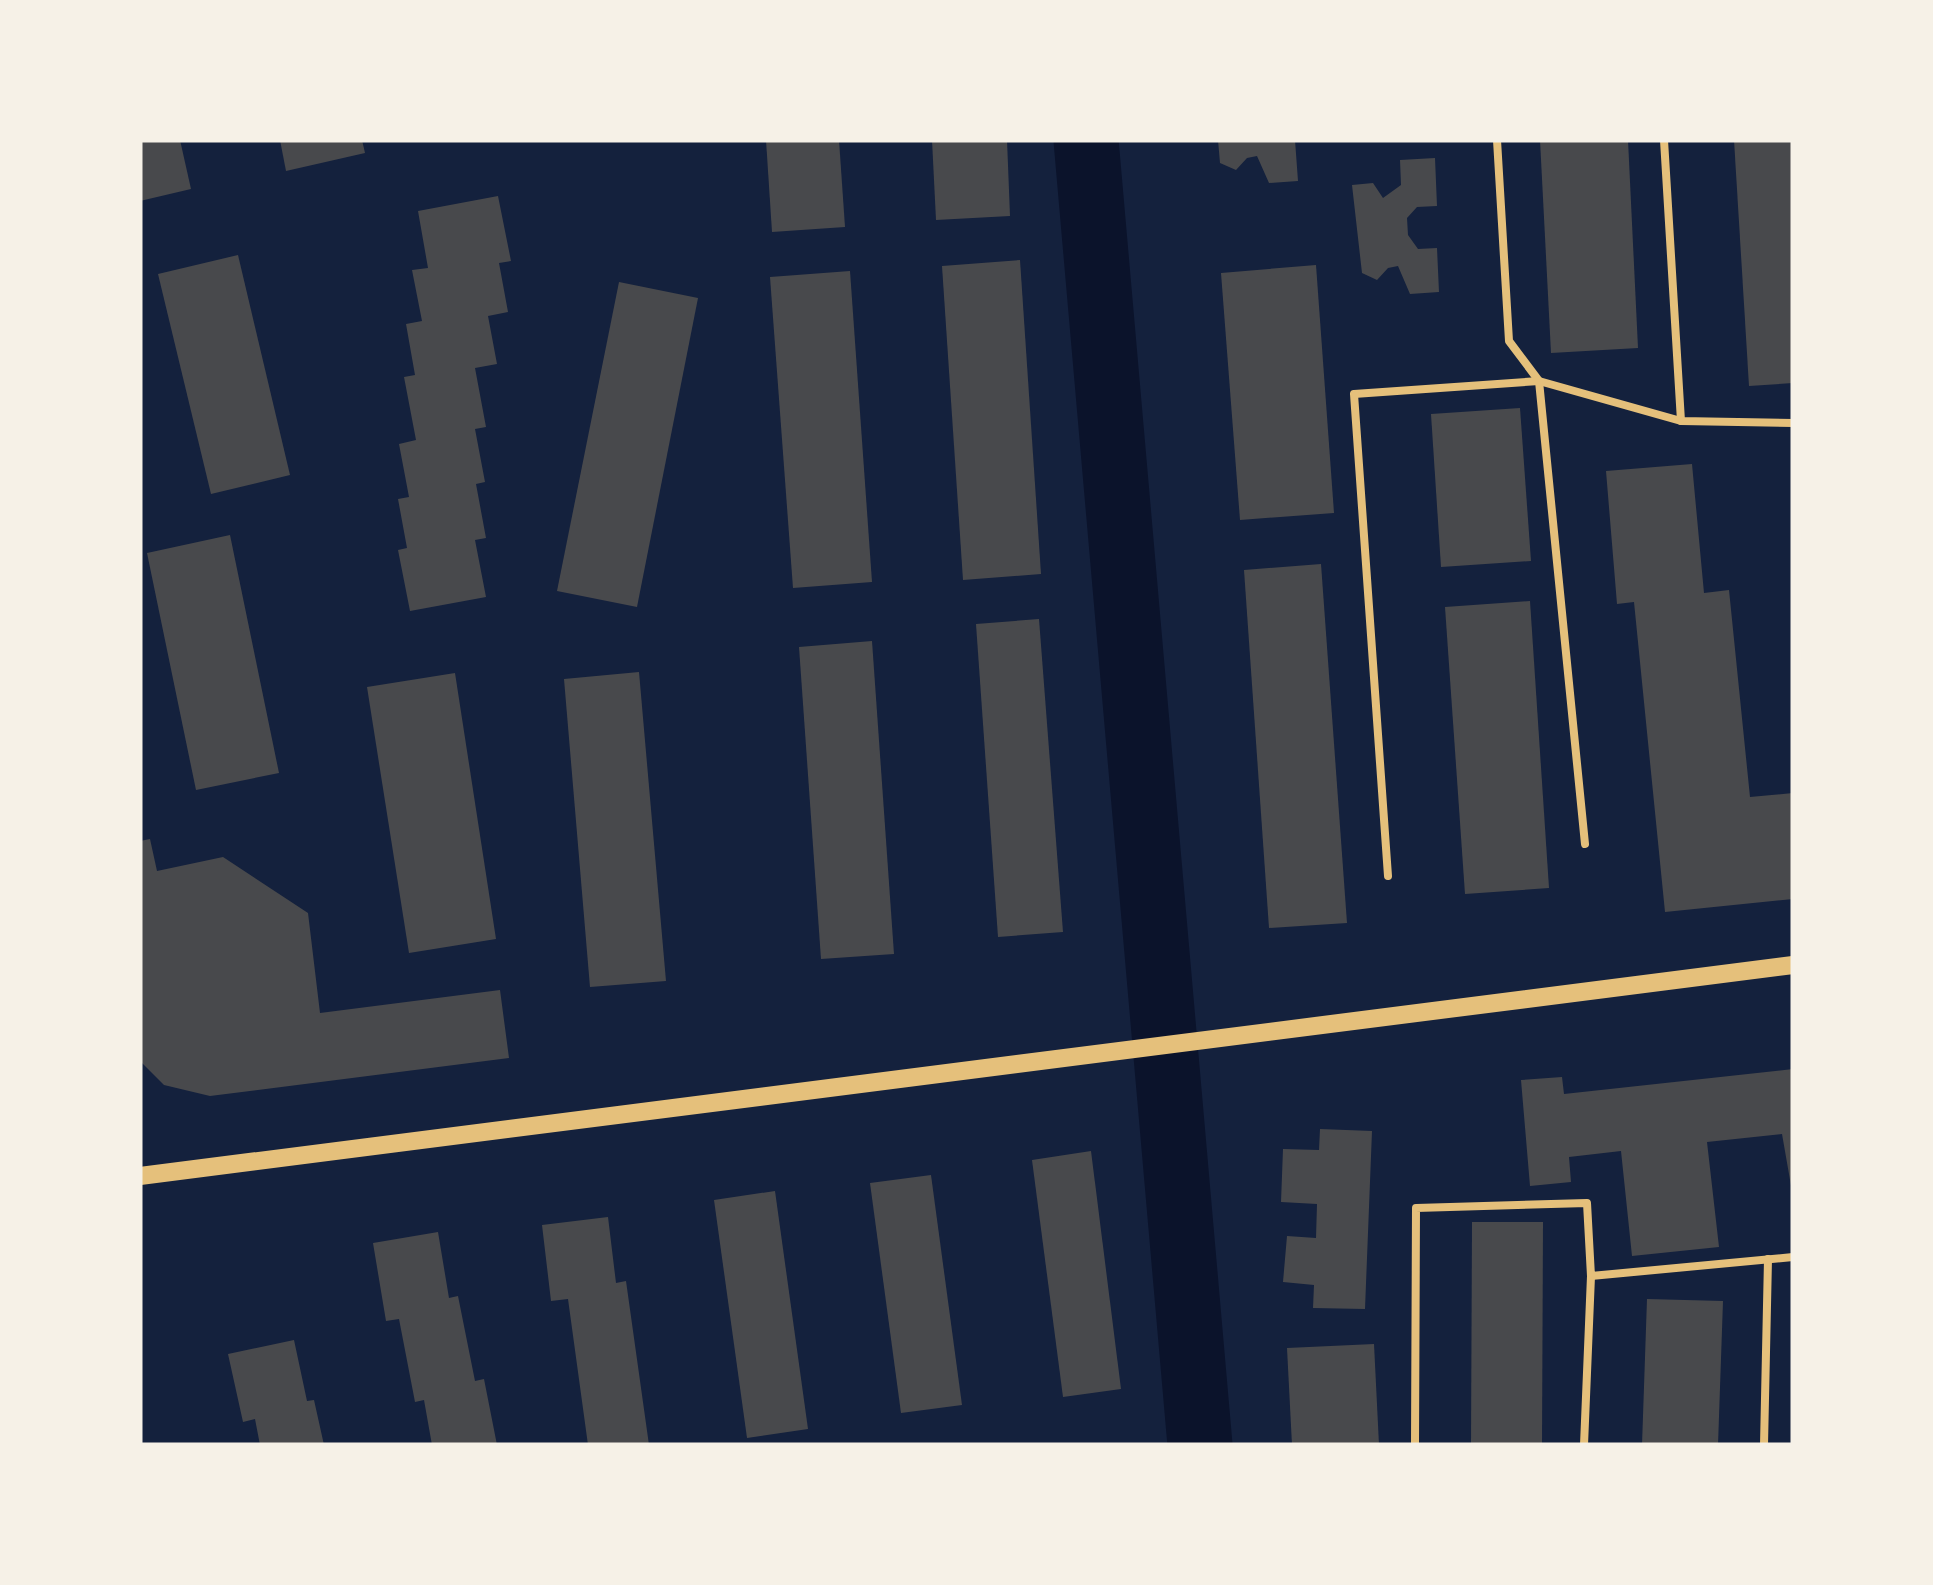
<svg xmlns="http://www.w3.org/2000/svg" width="1933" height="1585" font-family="'IBM Plex Sans',sans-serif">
	<rect width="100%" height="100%" fill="#14213d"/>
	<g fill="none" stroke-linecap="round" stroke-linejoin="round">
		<path stroke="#0b132b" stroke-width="65" d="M 1086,140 L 1200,1445"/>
	</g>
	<g fill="#48494c">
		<path d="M 140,140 L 180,140 L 191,189 L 140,201 Z"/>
		<path d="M 280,140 L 362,140 L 365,153 L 286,171 Z"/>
		<path d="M 766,140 L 839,140 L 845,227 L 772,232 Z"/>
		<path d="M 932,140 L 1007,140 L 1010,216 L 936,220 Z"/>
		<path d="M 1218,140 L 1295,140 L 1298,181 L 1269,183 L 1257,156 L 1247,158 L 1236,170 L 1220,163 Z"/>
		<path d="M 1540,140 L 1628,140 L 1638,348 L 1551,353 Z"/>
		<path d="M 1734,140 L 1793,140 L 1793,383 L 1749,386 Z"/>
		<path d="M 1435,158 L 1437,206 L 1417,207 L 1407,218 L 1408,235 L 1418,249 L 1437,248 L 1439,292 L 1410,294 L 1398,266 L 1388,268 L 1377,280 L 1362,273 L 1352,185 L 1373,183 L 1383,198 L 1401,185 L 1400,160 Z"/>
		<path d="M 498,196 L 511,261 L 499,263 L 508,312 L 488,316 L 497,364 L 475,368 L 486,427 L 475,429 L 485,482 L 476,484 L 486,538 L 475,540 L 486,597 L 410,611 L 398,550 L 407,548 L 398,499 L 409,497 L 399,444 L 416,440 L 404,377 L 415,375 L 406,324 L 422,321 L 412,270 L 428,268 L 418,211 Z"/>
		<path d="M 238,255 L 290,475 L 211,494 L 158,274 Z"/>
		<path d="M 1020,260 L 1041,574 L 963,580 L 942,266 Z"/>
		<path d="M 1316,265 L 1334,513 L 1240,520 L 1221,273 Z"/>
		<path d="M 850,271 L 872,582 L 793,588 L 770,277 Z"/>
		<path d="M 619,282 L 698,298 L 637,607 L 557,591 Z"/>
		<path d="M 1520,408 L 1531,561 L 1441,567 L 1431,414 Z"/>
		<path d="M 1692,464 L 1704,593 L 1729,590 L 1750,797 L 1793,793 L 1793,899 L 1665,912 L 1634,602 L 1617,604 L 1606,471 Z"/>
		<path d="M 230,535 L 279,773 L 196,790 L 147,553 Z"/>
		<path d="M 1321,564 L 1347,923 L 1269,928 L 1244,570 Z"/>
		<path d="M 1530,601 L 1549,888 L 1465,894 L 1445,607 Z"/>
		<path d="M 1039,619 L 1063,932 L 998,937 L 976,624 Z"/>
		<path d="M 872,641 L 894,954 L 821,959 L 799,647 Z"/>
		<path d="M 639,672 L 666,981 L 590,987 L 564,679 Z"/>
		<path d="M 455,673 L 496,939 L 409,953 L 367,687 Z"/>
		<path d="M 150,839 L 157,871 L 223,857 L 308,913 L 320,1013 L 500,990 L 509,1058 L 210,1096 L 164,1085 L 140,1061 L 140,841 Z"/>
		<path d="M 1793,1069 L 1793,1197 L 1782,1134 L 1707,1142 L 1719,1247 L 1632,1256 L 1621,1151 L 1569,1157 L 1571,1182 L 1530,1186 L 1521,1080 L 1562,1077 L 1564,1094 Z"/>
		<path d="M 1320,1129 L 1372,1131 L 1365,1309 L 1313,1308 L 1314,1285 L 1283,1282 L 1287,1236 L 1316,1238 L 1317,1204 L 1281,1202 L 1283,1149 L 1319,1150 Z"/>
		<path d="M 1091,1151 L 1121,1389 L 1063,1397 L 1032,1160 Z"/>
		<path d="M 931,1175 L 962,1405 L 901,1413 L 870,1183 Z"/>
		<path d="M 775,1191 L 808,1429 L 747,1438 L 714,1200 Z"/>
		<path d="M 608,1217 L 616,1283 L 626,1281 L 649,1445 L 588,1445 L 568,1299 L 551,1301 L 542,1225 Z"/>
		<path d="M 1472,1222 L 1543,1222 L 1542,1445 L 1471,1445 Z"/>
		<path d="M 438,1232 L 449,1298 L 458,1296 L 475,1381 L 484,1379 L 497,1445 L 432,1445 L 424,1400 L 415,1402 L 399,1319 L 386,1321 L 373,1243 Z"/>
		<path d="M 1647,1299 L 1723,1301 L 1718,1445 L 1642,1445 Z"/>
		<path d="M 294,1340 L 307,1401 L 314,1400 L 324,1445 L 260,1445 L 255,1419 L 243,1422 L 228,1354 Z"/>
		<path d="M 1374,1344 L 1379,1445 L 1292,1445 L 1287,1348 Z"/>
	</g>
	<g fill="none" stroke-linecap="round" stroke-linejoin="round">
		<g stroke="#e5c07b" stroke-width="8">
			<path d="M 1497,140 L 1509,341 L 1539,381 L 1585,844"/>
			<path d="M 1664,140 L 1681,421"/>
			<path d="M 1388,876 L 1354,394 L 1539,381 L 1681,421 L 1793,423"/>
			<path d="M 1415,1445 L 1416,1208 L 1587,1203 L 1591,1276 L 1793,1257"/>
			<path d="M 1584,1445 L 1591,1276"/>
			<path d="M 1764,1445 L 1768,1259"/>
		</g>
		<path stroke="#e5c07b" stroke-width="18" d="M 140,1176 L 1793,965"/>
	</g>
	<rect width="1933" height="1585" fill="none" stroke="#f6f1e7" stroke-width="285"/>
</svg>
